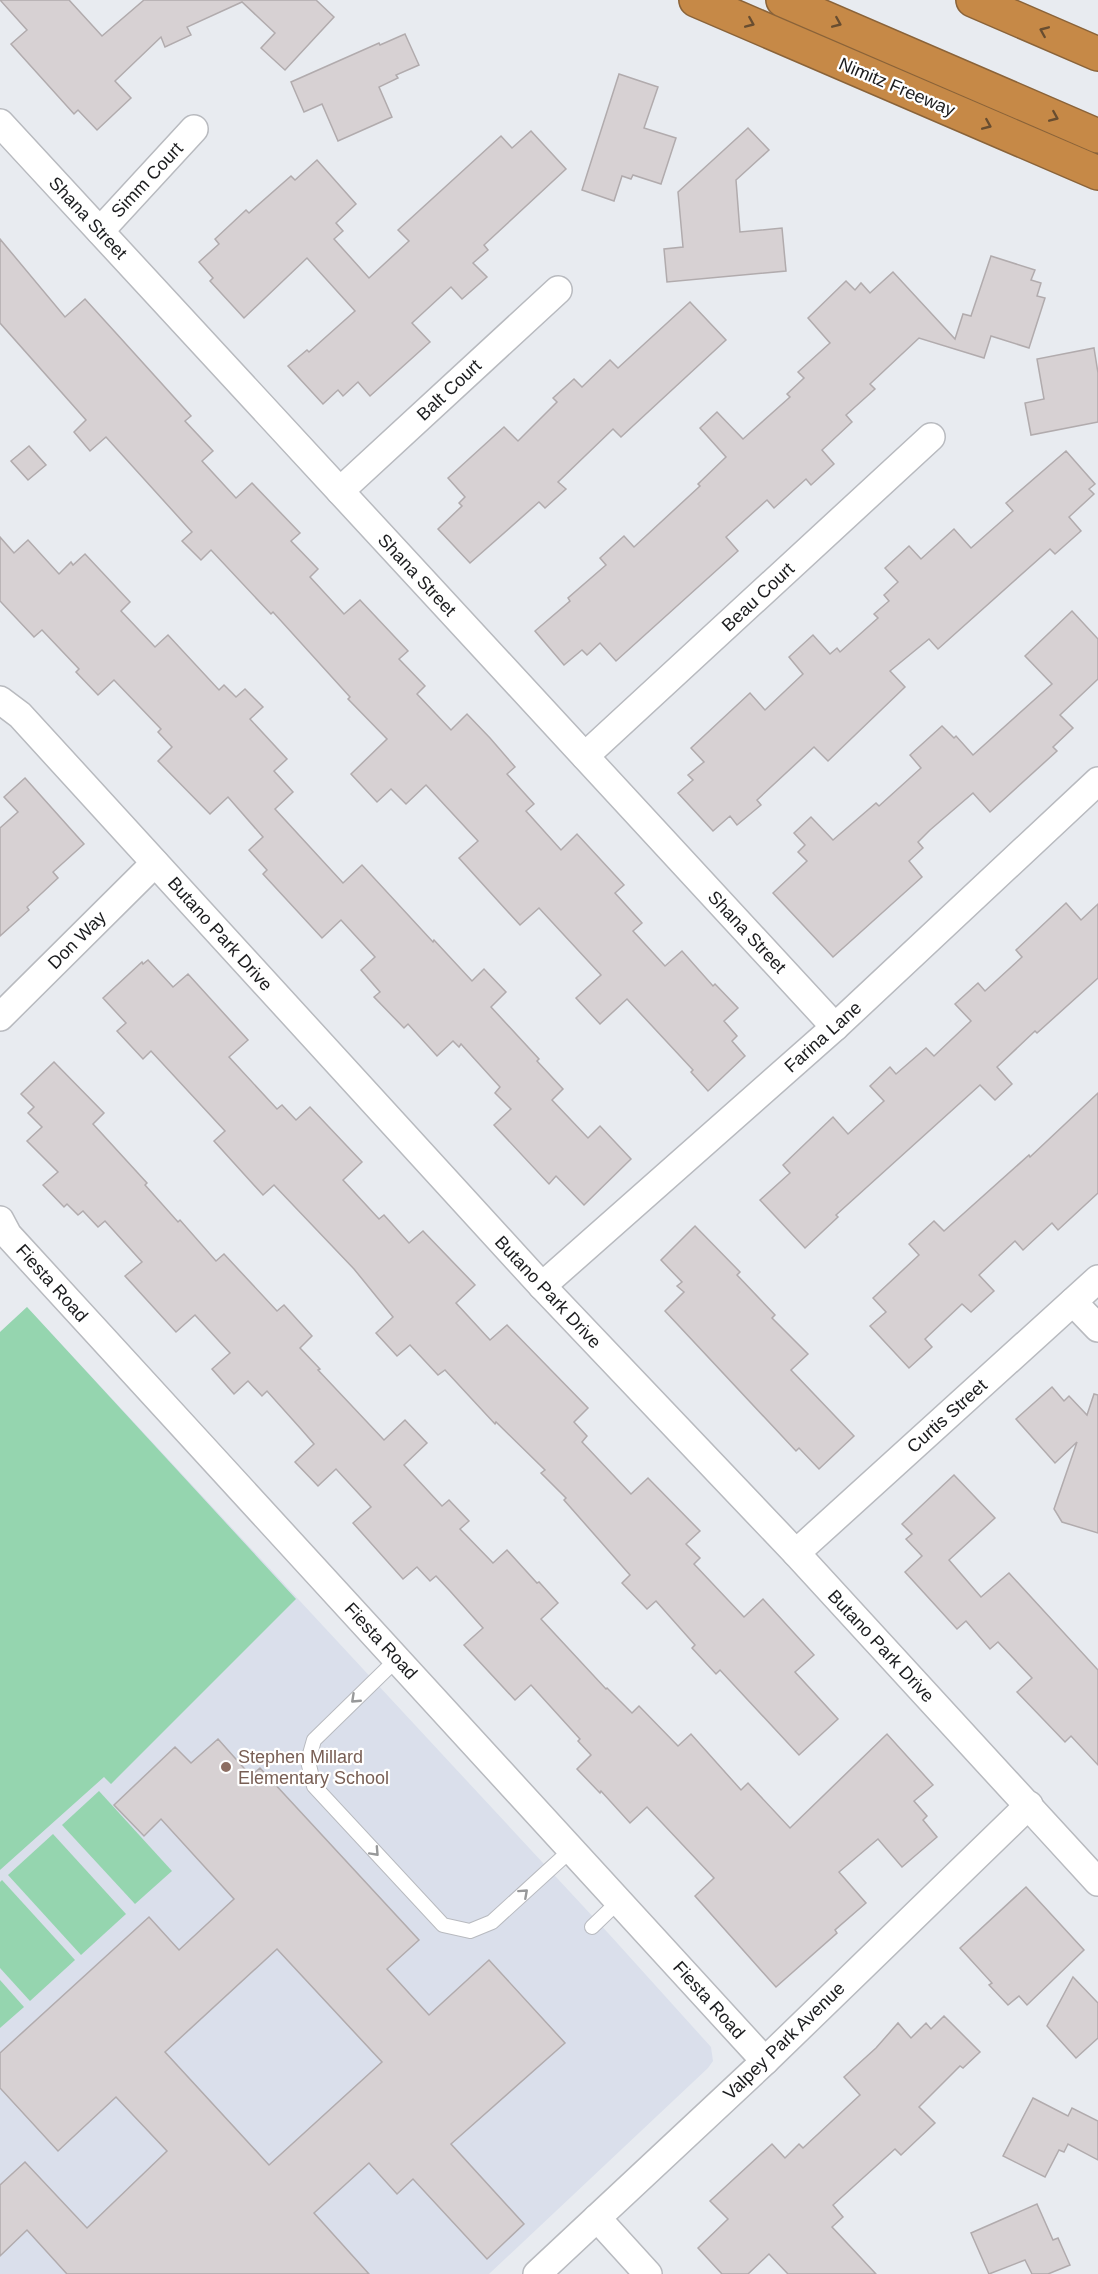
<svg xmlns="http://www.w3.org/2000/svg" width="1098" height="2274" font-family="Helvetica,sans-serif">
	<rect width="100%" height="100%" fill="#e8ebf0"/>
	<path fill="#dadfeb" d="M 27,1307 L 609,1934 L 711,2047 L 713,2061 L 708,2068 L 489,2274 L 0,2274 L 0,1332 Z"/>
	<g fill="#95d5af">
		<path d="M 27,1307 L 296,1599 L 111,1784 L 104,1777 L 0,1870 L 0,1332 Z"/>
		<path d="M 99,1791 L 172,1871 L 135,1904 L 62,1825 Z"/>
		<path d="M 53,1834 L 126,1914 L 81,1955 L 8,1875 Z"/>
		<path d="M 2,1880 L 75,1960 L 30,2001 L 0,1968 L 0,1882 Z"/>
		<path d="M 0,1980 L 24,2007 L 0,2028 Z"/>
	</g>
	<g fill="#d7d1d3" stroke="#b1abad" stroke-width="1.5" fill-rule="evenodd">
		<path d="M 0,0 L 69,0 L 102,36 L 144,0 L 316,0 L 334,17 L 285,70 L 261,48 L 275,33 L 242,2 L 187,27 L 191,35 L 165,47 L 161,37 L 115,81 L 131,98 L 97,130 L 78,110 L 74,114 L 11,44 L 27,30 Z"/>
		<path d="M 405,34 L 419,65 L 396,75 L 398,78 L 379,87 L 392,117 L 338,141 L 322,104 L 304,112 L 291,82 L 379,43 L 380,45 Z"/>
		<path d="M 619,74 L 658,87 L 644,128 L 676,138 L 661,184 L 633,175 L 631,179 L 622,176 L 614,201 L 582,190 Z"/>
		<path d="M 748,128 L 769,150 L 736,180 L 740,232 L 782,228 L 786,271 L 667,282 L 664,249 L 683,247 L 678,192 Z"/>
		<path d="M 531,131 L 566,169 L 484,245 L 488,250 L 473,263 L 487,277 L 462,299 L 451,287 L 412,323 L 430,342 L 370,396 L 358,382 L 343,396 L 338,390 L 323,404 L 288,366 L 307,350 L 309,352 L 355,311 L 307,258 L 244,318 L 210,281 L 213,278 L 199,262 L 219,244 L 215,239 L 246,210 L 249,213 L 291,176 L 295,180 L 317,160 L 356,204 L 336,223 L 343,231 L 334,239 L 369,278 L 409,241 L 398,230 L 501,136 L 512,148 Z"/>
		<path d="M 0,239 L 65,317 L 85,299 L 115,332 L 191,416 L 185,421 L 213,451 L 202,461 L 236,498 L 252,483 L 300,533 L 291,541 L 318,569 L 310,577 L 344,614 L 360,600 L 408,651 L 399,659 L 425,686 L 417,694 L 451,730 L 467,714 L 490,738 L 515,767 L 507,774 L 534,804 L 526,811 L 561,850 L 577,834 L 624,885 L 615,893 L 642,923 L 633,931 L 665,966 L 682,951 L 713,986 L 715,984 L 738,1008 L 724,1021 L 737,1036 L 732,1041 L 745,1056 L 708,1091 L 691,1072 L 693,1070 L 627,999 L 600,1024 L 576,998 L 601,975 L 539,908 L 520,925 L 459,858 L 478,841 L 426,785 L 406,804 L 391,789 L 377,802 L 351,774 L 387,739 L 348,699 L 350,697 L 273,612 L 271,614 L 211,550 L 201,560 L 182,541 L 192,532 L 106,437 L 90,451 L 74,432 L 86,420 L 0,323 Z"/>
		<path d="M 991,256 L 1035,270 L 1031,280 L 1041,283 L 1037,296 L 1045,298 L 1029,348 L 991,336 L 984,358 L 919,338 L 870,384 L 875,389 L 846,415 L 852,422 L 822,450 L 834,464 L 811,485 L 806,479 L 774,508 L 767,500 L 726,537 L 738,551 L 616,661 L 600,643 L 587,655 L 582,650 L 564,665 L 535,631 L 570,601 L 568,598 L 606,565 L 600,558 L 624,536 L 634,547 L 700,486 L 698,484 L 726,457 L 700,428 L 717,412 L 743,439 L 790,397 L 787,394 L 804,378 L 798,372 L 830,343 L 808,318 L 846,281 L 855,290 L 861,283 L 870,293 L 893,272 L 955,339 L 963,314 L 971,316 Z"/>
		<path d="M 690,302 L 726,340 L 621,437 L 613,429 L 558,482 L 566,489 L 545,508 L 539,502 L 470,563 L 438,529 L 462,506 L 459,503 L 465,497 L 448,478 L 504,427 L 518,441 L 557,402 L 553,398 L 574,379 L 582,387 L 610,360 L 618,368 Z"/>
		<path d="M 1094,348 L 1098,373 L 1098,422 L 1031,435 L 1025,403 L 1044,399 L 1037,359 Z"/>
		<path d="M 29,446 L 46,465 L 28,480 L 11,461 Z"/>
		<path d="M 1066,451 L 1095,484 L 1089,489 L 1094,494 L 1069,517 L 1081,531 L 1055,554 L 1050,549 L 938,649 L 929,639 L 890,671 L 905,687 L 828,761 L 814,747 L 757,800 L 761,805 L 737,825 L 730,816 L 713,831 L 678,793 L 693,780 L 688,775 L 704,762 L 691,748 L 750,693 L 765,710 L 803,674 L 789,657 L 813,635 L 830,654 L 837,648 L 840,652 L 878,618 L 874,614 L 889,601 L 884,595 L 898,582 L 885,568 L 909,546 L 921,559 L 954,529 L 971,548 L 1013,511 L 1006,503 Z"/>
		<path d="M 0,537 L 14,553 L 28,540 L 59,574 L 71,562 L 73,565 L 85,554 L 130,602 L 121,611 L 155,647 L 168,635 L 219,690 L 224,685 L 236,697 L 245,689 L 263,707 L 250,719 L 287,759 L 274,771 L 293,792 L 275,809 L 343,883 L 362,865 L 433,942 L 434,940 L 472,981 L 484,969 L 506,992 L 491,1007 L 539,1059 L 537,1061 L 563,1089 L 552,1100 L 588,1138 L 600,1126 L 631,1159 L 584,1205 L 556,1176 L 549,1184 L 494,1125 L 511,1109 L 495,1093 L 500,1087 L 461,1044 L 459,1047 L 453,1041 L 437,1056 L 408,1024 L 404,1028 L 374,997 L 380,992 L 361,970 L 375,957 L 341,920 L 322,938 L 263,874 L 267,870 L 249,850 L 263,837 L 228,797 L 210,814 L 158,761 L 172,747 L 158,732 L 161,729 L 114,680 L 98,695 L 76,672 L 79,669 L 42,630 L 34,637 L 0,601 Z"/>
		<path d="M 1072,611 L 1098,639 L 1098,679 L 1060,715 L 1073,728 L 1053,747 L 1057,751 L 990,812 L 973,793 L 930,830 L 918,842 L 923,848 L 909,861 L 922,877 L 833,957 L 773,893 L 807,861 L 798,852 L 805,845 L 794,833 L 811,817 L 833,840 L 876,803 L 879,806 L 921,768 L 910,755 L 942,726 L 954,738 L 956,736 L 973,755 L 1052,684 L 1025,656 Z"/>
		<path d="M 25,778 L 84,844 L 53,872 L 58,878 L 27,907 L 29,910 L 0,936 L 0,828 L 18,812 L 4,797 Z"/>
		<path d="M 1066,903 L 1081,920 L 1098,904 L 1098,978 L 1037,1033 L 1035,1031 L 997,1067 L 1012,1084 L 995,1100 L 980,1085 L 836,1215 L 838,1217 L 805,1248 L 760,1200 L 790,1173 L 783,1165 L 833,1117 L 848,1134 L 884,1101 L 870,1086 L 890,1067 L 896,1074 L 926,1048 L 934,1056 L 971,1021 L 955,1004 L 978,983 L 985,991 L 1022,957 L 1016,950 Z"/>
		<path d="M 148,960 L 173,987 L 188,974 L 248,1040 L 229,1057 L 277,1109 L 282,1105 L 296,1120 L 310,1107 L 362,1162 L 343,1180 L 379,1219 L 384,1215 L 409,1243 L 423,1231 L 475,1285 L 456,1303 L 490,1340 L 507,1325 L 588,1408 L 574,1422 L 587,1436 L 582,1442 L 631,1494 L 648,1478 L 700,1531 L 686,1544 L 700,1558 L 694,1564 L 744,1617 L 763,1599 L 814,1655 L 795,1672 L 838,1719 L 799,1755 L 720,1670 L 716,1674 L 692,1648 L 695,1645 L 656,1601 L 647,1609 L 622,1583 L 630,1575 L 564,1500 L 566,1498 L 541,1473 L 545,1470 L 496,1422 L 495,1424 L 445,1370 L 438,1375 L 410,1345 L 397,1356 L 376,1333 L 393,1317 L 354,1269 L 274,1185 L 263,1195 L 214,1141 L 225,1131 L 151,1051 L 143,1059 L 117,1031 L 126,1023 L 103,998 L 142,962 L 143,964 Z"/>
		<path d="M 54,1062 L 104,1113 L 93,1124 L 147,1183 L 145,1185 L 178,1222 L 180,1220 L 216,1261 L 224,1254 L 277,1311 L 284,1305 L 312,1336 L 300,1348 L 320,1369 L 318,1370 L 384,1440 L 405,1420 L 427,1443 L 404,1465 L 442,1506 L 449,1500 L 469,1521 L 460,1529 L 493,1563 L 507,1550 L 537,1583 L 539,1582 L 558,1603 L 541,1619 L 606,1689 L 607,1688 L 632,1713 L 639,1706 L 678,1746 L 691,1734 L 741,1790 L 748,1783 L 790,1828 L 887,1734 L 933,1785 L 914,1801 L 927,1816 L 923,1820 L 937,1837 L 902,1867 L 878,1839 L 839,1872 L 866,1903 L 835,1930 L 837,1933 L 776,1987 L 695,1896 L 714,1878 L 647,1807 L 630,1823 L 601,1791 L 600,1793 L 577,1769 L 591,1755 L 578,1741 L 580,1739 L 531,1685 L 515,1700 L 464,1645 L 483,1628 L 450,1591 L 436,1576 L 430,1581 L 417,1567 L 403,1579 L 353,1523 L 371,1507 L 336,1469 L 318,1486 L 295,1462 L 314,1444 L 301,1429 L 267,1391 L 262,1396 L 248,1381 L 234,1394 L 212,1369 L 230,1353 L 195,1315 L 176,1332 L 125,1276 L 142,1262 L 105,1221 L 98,1227 L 83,1211 L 78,1215 L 67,1204 L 64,1207 L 43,1185 L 58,1172 L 27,1141 L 42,1127 L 28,1113 L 34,1107 L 21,1094 Z"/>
		<path d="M 1098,1093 L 1098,1193 L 1058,1230 L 1052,1223 L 1023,1250 L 1015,1241 L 979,1275 L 994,1291 L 971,1312 L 962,1304 L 925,1339 L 932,1347 L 909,1368 L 870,1326 L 886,1312 L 873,1298 L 919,1255 L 909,1244 L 934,1221 L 944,1231 L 1029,1155 L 1030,1157 Z"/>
		<path d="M 695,1226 L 740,1272 L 737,1275 L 775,1315 L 772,1318 L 808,1354 L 791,1370 L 854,1436 L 819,1469 L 799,1448 L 796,1451 L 665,1311 L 684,1292 L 677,1286 L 682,1282 L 661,1260 Z"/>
		<path d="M 1052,1387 L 1064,1401 L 1069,1396 L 1087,1415 L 1094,1394 L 1098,1395 L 1098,1533 L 1062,1522 L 1054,1509 L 1077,1442 L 1055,1463 L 1016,1419 Z"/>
		<path d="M 954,1475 L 995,1518 L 949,1560 L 981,1597 L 1009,1573 L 1098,1670 L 1098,1765 L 1071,1736 L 1065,1742 L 1017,1692 L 1032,1678 L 998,1642 L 990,1649 L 966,1621 L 957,1629 L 905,1572 L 922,1556 L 906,1539 L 912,1534 L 902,1524 Z"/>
		<path d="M 218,1739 L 251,1776 L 260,1768 L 419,1940 L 387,1969 L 429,2015 L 489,1960 L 565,2043 L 451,2144 L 524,2224 L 487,2259 L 413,2179 L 397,2194 L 369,2163 L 314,2213 L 369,2274 L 67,2274 L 27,2230 L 0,2256 L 0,2185 L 25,2162 L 87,2228 L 167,2151 L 116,2097 L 58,2151 L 0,2088 L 0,2053 L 149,1917 L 179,1950 L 234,1899 L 161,1819 L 144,1836 L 114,1805 L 175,1747 L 191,1763 ZM 277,1949 L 382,2062 L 269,2165 L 165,2052 Z"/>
		<path d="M 1026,1887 L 1084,1950 L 1027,2005 L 1019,1996 L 1008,2005 L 989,1985 L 992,1983 L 960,1948 Z"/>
		<path d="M 1073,1977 L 1098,2003 L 1098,2038 L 1076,2058 L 1047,2026 Z"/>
		<path d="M 944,2016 L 980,2052 L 963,2068 L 960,2066 L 919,2107 L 935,2123 L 901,2155 L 895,2149 L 833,2205 L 843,2217 L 832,2227 L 876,2274 L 788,2274 L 769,2254 L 748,2274 L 722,2274 L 698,2248 L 728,2219 L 710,2201 L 772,2144 L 785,2158 L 799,2144 L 803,2148 L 860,2095 L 844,2077 L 876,2048 L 898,2023 L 911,2038 L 926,2023 L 931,2029 Z"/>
		<path d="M 1033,2098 L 1068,2116 L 1072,2108 L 1098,2121 L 1098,2160 L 1068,2144 L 1064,2152 L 1059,2150 L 1045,2177 L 1003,2156 Z"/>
		<path d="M 1037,2204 L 1053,2240 L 1058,2238 L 1070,2265 L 1048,2274 L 1032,2274 L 1025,2260 L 989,2274 L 971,2233 Z"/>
	</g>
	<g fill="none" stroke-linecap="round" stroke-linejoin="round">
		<g stroke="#b8babf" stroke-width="16">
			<g id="service">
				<path d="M 397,1659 L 314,1740 L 308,1761 L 314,1786 L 443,1925 L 470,1931 L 492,1922 L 572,1849"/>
				<path d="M 592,1927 L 619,1901"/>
			</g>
		</g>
		<g stroke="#b8babf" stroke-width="30">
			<g id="minor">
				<path d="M 0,123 L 835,1027"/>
				<path d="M 100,231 L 194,129"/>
				<path d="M 340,491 L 558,290"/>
				<path d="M 0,700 L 20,715 L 542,1286 L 796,1553 L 1098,1882"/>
				<path d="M 585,756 L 931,437"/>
				<path d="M 0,1017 L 155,863"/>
				<path d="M 0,1220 L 8,1235 L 765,2061"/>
				<path d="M 542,1286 L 835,1027 L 1098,781"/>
				<path d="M 1073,1302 L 1098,1328"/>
				<path d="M 796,1553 L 1098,1279"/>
				<path d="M 597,2218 L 648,2274"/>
				<path d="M 537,2274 L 765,2061 L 1029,1805"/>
			</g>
		</g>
		<g stroke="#8a6339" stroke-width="36">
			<g id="motorway">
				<path d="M 696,0 L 1098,173"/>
				<path d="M 783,0 L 1098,136"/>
				<path d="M 973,0 L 1098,54"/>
			</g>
		</g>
		<use href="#service" stroke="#fff" stroke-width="14"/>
		<use href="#minor" stroke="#fff" stroke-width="27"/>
		<use href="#motorway" stroke="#c68947" stroke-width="33"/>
	</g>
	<defs><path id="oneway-chevron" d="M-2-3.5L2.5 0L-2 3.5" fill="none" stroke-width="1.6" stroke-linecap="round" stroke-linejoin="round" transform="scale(1.5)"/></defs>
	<g stroke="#684d30">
		<use href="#oneway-chevron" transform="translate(750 23) rotate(23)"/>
		<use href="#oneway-chevron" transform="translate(837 23) rotate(23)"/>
		<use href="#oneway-chevron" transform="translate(1044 31) rotate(-157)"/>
		<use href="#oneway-chevron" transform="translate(1054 117) rotate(23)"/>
		<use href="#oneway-chevron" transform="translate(987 125) rotate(23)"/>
	</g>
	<g stroke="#98999a">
		<use href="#oneway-chevron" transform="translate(355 1699) rotate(137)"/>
		<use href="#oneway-chevron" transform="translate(375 1852) rotate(47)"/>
		<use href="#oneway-chevron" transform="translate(524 1893) rotate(-42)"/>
	</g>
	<circle fill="#8d6e63" stroke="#fff" stroke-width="2" cx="226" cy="1767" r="6"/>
	<g text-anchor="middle" stroke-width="4.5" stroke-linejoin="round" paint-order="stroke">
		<g font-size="18" fill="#1b1c1e" stroke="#fff">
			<text transform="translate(897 87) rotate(23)" y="6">Nimitz Freeway</text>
			<text transform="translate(147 180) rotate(-47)" y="6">Simm Court</text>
			<text transform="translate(88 218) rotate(47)" y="6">Shana Street</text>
			<text transform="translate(449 390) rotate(-43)" y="6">Balt Court</text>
			<text transform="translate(417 575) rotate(47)" y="6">Shana Street</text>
			<text transform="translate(758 597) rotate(-43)" y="6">Beau Court</text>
			<text transform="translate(747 932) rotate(47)" y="6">Shana Street</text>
			<text transform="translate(220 934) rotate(48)" y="6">Butano Park Drive</text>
			<text transform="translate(77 940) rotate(-45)" y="6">Don Way</text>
			<text transform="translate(823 1037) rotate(-42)" y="6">Farina Lane</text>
			<text transform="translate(52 1283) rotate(48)" y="6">Fiesta Road</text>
			<text transform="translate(548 1292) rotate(47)" y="6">Butano Park Drive</text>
			<text transform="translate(947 1416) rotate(-42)" y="6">Curtis Street</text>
			<text transform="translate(381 1641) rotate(47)" y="6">Fiesta Road</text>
			<text transform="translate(881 1646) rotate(47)" y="6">Butano Park Drive</text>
			<text transform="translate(709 2000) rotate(48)" y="6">Fiesta Road</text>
			<text transform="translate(784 2041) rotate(-44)" y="6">Valpey Park Avenue</text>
		</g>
		<g font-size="18" fill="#785e54" stroke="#fff" text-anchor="start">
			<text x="238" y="1763">Stephen Millard<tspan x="238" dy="21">Elementary School</tspan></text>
		</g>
	</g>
</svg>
